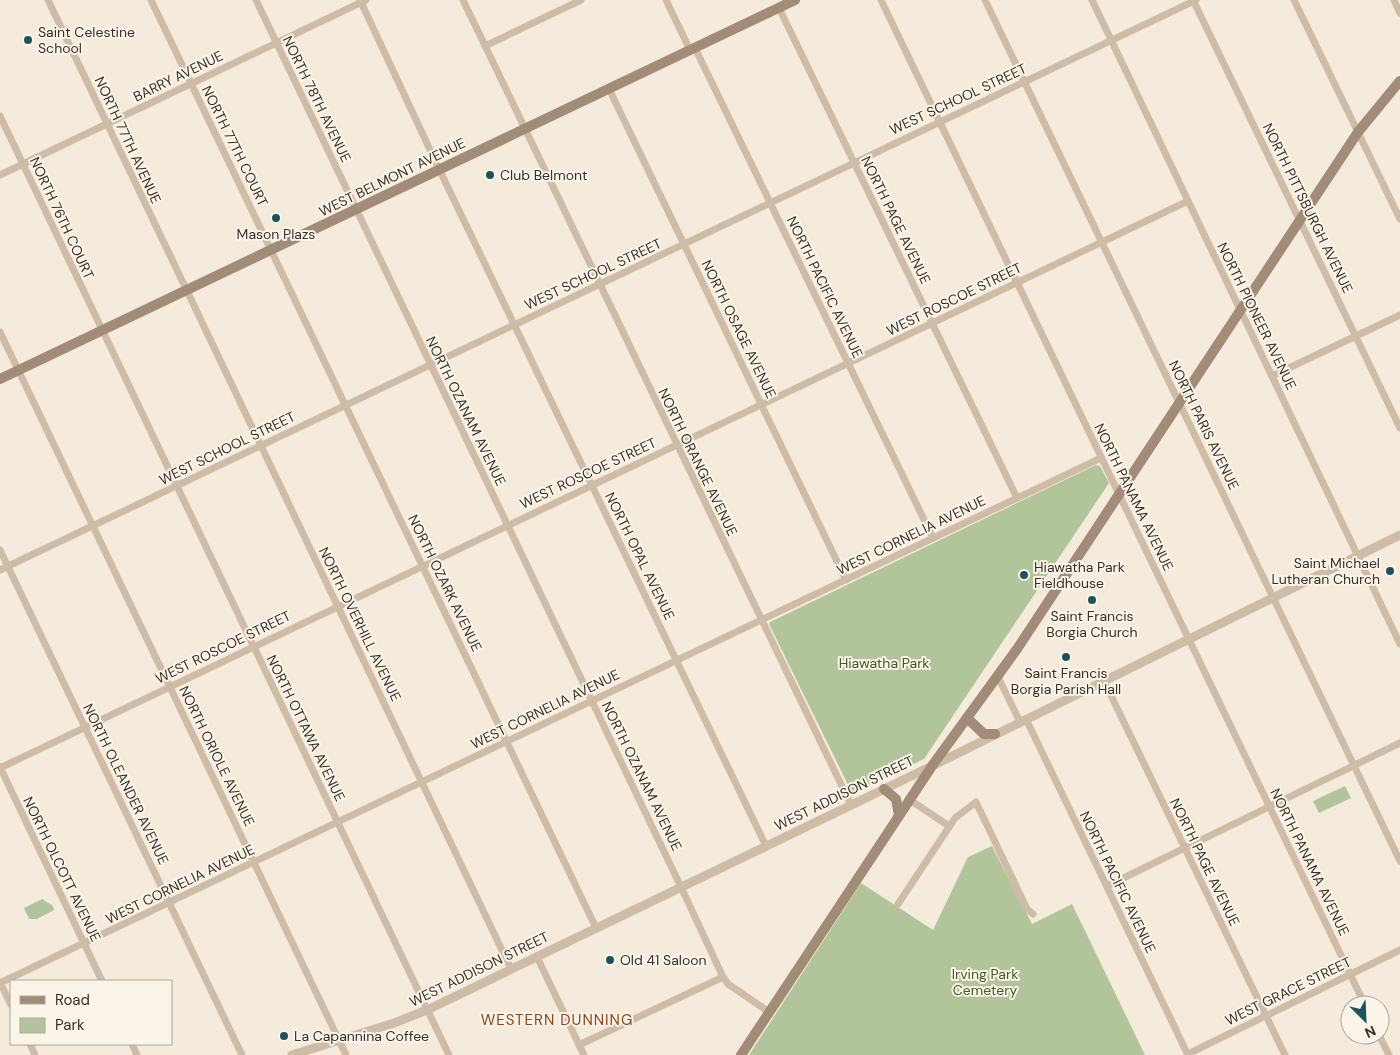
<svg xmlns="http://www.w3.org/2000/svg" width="1400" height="1055" font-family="'DM Sans',sans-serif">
	<rect width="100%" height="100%" fill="#f4ebdc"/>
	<g fill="#b2c59a">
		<path d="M 1096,465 L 1100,466 L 1109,483 L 924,759 L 852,793 L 769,624 L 770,622 Z"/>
		<path d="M 1345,786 L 1351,798 L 1319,813 L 1313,801 Z"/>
		<path d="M 992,846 L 1032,924 L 1072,904 L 1145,1055 L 749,1055 L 861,883 L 933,930 L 968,857 Z"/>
		<path d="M 42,899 L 53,906 L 54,910 L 37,919 L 29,919 L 24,908 Z"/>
	</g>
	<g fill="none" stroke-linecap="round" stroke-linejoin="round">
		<g stroke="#cebca6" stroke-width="7">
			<path d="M 48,0 L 511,969"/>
			<path d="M 151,0 L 596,928"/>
			<path d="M 256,0 L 681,887 L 723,977 L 728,984 L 769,1012"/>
			<path d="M 360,0 L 439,169 L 766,846"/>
			<path d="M 463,0 L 851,805"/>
			<path d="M 666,0 L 690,50"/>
			<path d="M 881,0 L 1365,1005"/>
			<path d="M 985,0 L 1400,861"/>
			<path d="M 1092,0 L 1400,644"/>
			<path d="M 1193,0 L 1400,428"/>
			<path d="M 1294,0 L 1400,219"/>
			<path d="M 1394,0 L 1400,13"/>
			<path d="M 779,8 L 1017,498"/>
			<path d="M 485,46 L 581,0"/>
			<path d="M 695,48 L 933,538"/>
			<path d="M 609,89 L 846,580"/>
			<path d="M 0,116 L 449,1055"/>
			<path d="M 0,175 L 366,0"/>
			<path d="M 0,332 L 346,1055"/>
			<path d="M 1272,376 L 1400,315"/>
			<path d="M 0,550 L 242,1055"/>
			<path d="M 0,570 L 1196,0"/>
			<path d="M 998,677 L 1020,722"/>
			<path d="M 1104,681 L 1285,1055"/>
			<path d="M 1026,719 L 1188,1055"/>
			<path d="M 0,767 L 102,981"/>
			<path d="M 0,768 L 1188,201"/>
			<path d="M 910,800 L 949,826"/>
			<path d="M 1107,886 L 1400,743"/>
			<path d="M 898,904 L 955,818 L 976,802 L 1027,909 L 1033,914"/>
			<path d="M 537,957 L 584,1055"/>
			<path d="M 0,982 L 11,1005"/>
			<path d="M 0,983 L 1101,458"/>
			<path d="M 1379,1035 L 1389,1055"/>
			<path d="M 30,1044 L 35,1055"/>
			<path d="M 132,1044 L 137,1055"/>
			<path d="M 579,1045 L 723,977"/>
			<path d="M 1188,1054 L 1400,950"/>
		</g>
		<path stroke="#cebca6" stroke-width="9" d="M 292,1055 L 394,1023 L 427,1010 L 932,766 L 1400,535"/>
		<g stroke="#a28b77" stroke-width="10">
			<path d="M 0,379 L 795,0"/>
			<path d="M 967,718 L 984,734 L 995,734"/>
			<path d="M 884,789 L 896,799 L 899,816"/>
			<path d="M 741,1055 L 932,766 L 1017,649 L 1358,132 L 1400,81"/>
		</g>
	</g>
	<g fill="#19535f" stroke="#fbf5e9" stroke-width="2">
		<circle cx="28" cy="40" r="5"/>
		<circle cx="490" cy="175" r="5"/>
		<circle cx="276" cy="218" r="5"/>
		<circle cx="1390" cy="571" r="5"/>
		<circle cx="1024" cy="575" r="5"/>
		<circle cx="1092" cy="600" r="5"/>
		<circle cx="1066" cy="657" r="5"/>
		<circle cx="610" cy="960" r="5"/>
		<circle cx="284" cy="1036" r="5"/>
	</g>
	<g text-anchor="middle" stroke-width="4" stroke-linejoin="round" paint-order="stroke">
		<g font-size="14" fill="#392f28" stroke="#fbf5e9" text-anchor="start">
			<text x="38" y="37">Saint Celestine<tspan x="38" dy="16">School</tspan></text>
			<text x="500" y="180">Club Belmont</text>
			<text x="276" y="239" text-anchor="middle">Mason Plazs</text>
			<text x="1380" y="568" text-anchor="end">Saint Michael<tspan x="1380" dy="16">Lutheran Church</tspan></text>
			<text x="1034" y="572">Hiawatha Park<tspan x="1034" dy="16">Fieldhouse</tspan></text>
			<text x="1092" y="621" text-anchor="middle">Saint Francis<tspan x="1092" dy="16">Borgia Church</tspan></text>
			<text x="1066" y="678" text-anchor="middle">Saint Francis<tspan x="1066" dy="16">Borgia Parish Hall</tspan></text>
			<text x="620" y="965">Old 41 Saloon</text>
			<text x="294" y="1041">La Capannina Coffee</text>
		</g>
		<g font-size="14" fill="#392f28" stroke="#fbf5e9">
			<text transform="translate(178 76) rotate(-26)" y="5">BARRY AVENUE</text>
			<text transform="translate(317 99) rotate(64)" y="5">NORTH 78TH AVENUE</text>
			<text transform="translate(958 99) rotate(-25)" y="5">WEST SCHOOL STREET</text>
			<text transform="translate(128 140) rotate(65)" y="5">NORTH 77TH AVENUE</text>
			<text transform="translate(235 146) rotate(64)" y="5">NORTH 77TH COURT</text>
			<text transform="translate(392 177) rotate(-26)" y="5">WEST BELMONT AVENUE</text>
			<text transform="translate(1308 208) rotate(64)" y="5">NORTH PITTSBURGH AVENUE</text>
			<text transform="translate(62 218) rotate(65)" y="5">NORTH 76TH COURT</text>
			<text transform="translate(896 220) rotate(64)" y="5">NORTH PAGE AVENUE</text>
			<text transform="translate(593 274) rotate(-25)" y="5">WEST SCHOOL STREET</text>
			<text transform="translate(825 287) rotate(64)" y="5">NORTH PACIFIC AVENUE</text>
			<text transform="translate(954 299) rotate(-26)" y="5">WEST ROSCOE STREET</text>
			<text transform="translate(1257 316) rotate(64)" y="5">NORTH PIONEER AVENUE</text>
			<text transform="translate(739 329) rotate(64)" y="5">NORTH OSAGE AVENUE</text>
			<text transform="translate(466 411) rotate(64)" y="5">NORTH OZANAM AVENUE</text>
			<text transform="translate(1204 425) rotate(64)" y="5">NORTH PARIS AVENUE</text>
			<text transform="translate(227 448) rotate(-26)" y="5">WEST SCHOOL STREET</text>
			<text transform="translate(698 462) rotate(64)" y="5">NORTH ORANGE AVENUE</text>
			<text transform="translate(588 473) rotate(-25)" y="5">WEST ROSCOE STREET</text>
			<text transform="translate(1134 497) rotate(64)" y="5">NORTH PANAMA AVENUE</text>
			<text transform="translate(911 535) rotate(-26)" y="5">WEST CORNELIA AVENUE</text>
			<text transform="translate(640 556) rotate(64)" y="5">NORTH OPAL AVENUE</text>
			<text transform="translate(445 583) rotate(64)" y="5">NORTH OZARK AVENUE</text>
			<text transform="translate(360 624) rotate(64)" y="5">NORTH OVERHILL AVENUE</text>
			<text transform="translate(223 647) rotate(-26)" y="5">WEST ROSCOE STREET</text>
			<text transform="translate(545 709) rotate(-26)" y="5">WEST CORNELIA AVENUE</text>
			<text transform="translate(306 728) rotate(64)" y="5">NORTH OTTAWA AVENUE</text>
			<text transform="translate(217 756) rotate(64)" y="5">NORTH ORIOLE AVENUE</text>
			<text transform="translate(642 776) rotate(64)" y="5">NORTH OZANAM AVENUE</text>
			<text transform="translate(126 784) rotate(64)" y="5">NORTH OLEANDER AVENUE</text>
			<text transform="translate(844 793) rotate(-26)" y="5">WEST ADDISON STREET</text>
			<text transform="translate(1205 862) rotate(64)" y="5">NORTH PAGE AVENUE</text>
			<text transform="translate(1310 862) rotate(64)" y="5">NORTH PANAMA AVENUE</text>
			<text transform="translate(62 869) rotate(64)" y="5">NORTH OLCOTT AVENUE</text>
			<text transform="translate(1118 882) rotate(64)" y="5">NORTH PACIFIC AVENUE</text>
			<text transform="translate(180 884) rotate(-26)" y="5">WEST CORNELIA AVENUE</text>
			<text transform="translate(479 969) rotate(-26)" y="5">WEST ADDISON STREET</text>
			<text transform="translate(1288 991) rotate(-26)" y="5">WEST GRACE STREET</text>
		</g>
		<g font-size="14" fill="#435a29" stroke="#fbf5e9">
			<text x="884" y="668">Hiawatha Park</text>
			<text x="985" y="979">Irving Park<tspan x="985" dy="16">Cemetery</tspan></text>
		</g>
		<g font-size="15" letter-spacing="1" fill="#904219" stroke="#fbf5e9">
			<text x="557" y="1025">WESTERN DUNNING</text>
		</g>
	</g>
	<rect x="10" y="980" width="162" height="65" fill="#fbf5e9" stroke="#ada69c"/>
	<rect x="20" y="996" width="25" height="8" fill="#a28b77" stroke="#ada69c"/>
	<text x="55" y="1005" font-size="15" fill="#392f28">Road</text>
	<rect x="20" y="1018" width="25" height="15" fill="#b2c59a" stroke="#ada69c"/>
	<text x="55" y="1030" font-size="15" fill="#392f28">Park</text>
	<g transform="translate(1365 1020) rotate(156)"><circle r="24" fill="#fbf5e9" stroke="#ada69c"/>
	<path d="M0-4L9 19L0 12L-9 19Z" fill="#19535f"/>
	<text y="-8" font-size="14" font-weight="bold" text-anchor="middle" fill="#392f28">N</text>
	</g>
</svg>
